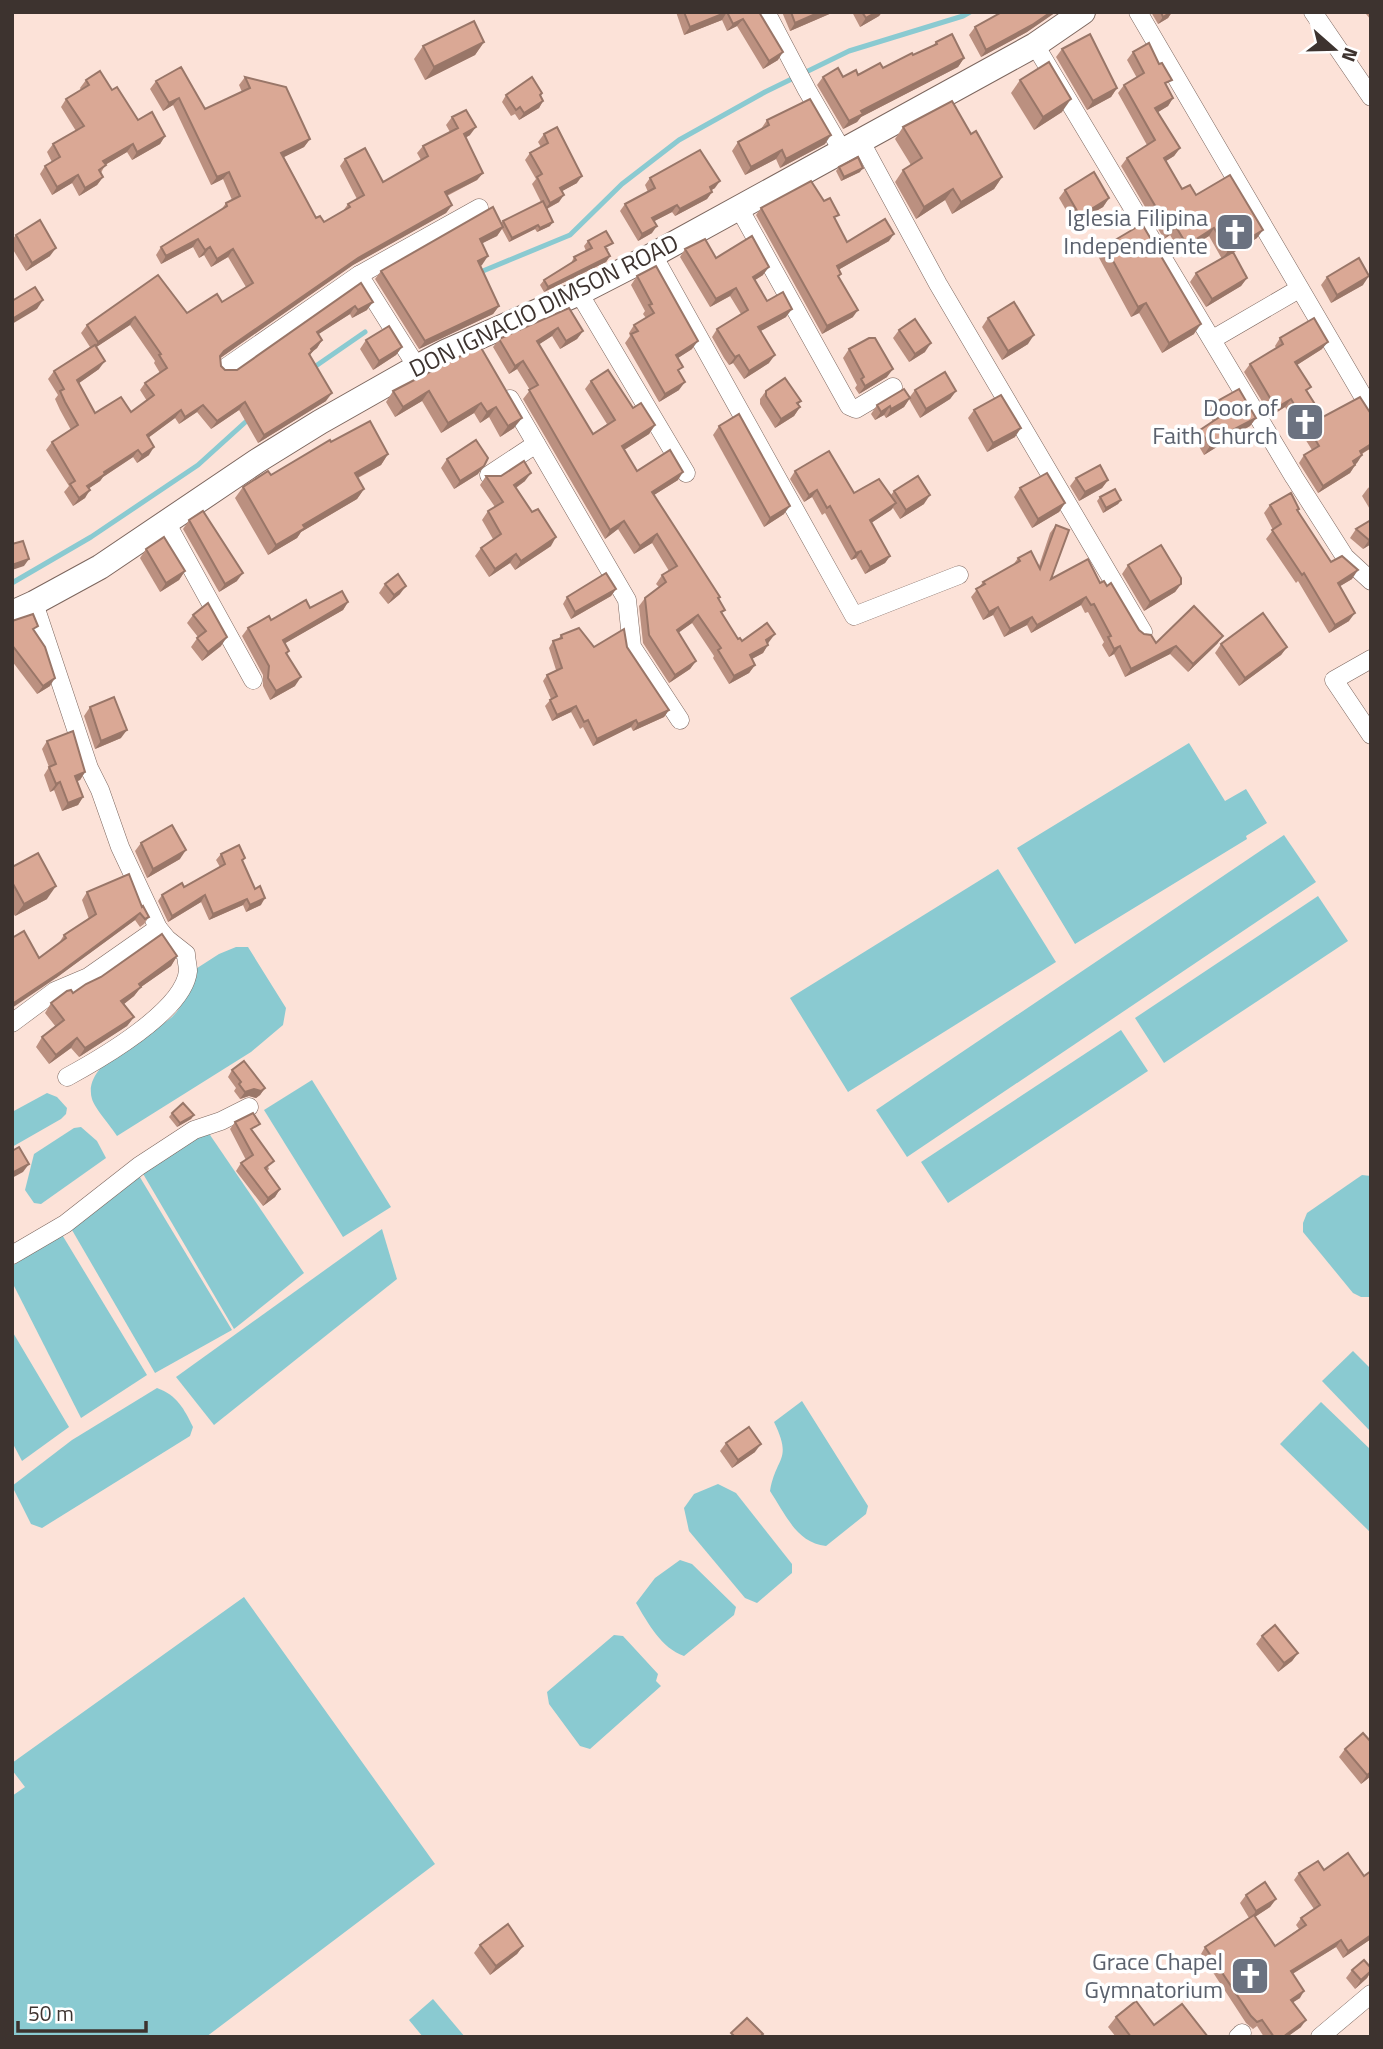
<svg xmlns="http://www.w3.org/2000/svg" width="1383" height="2049" font-family="'Titillium Web',sans-serif">
	<rect width="100%" height="100%" fill="#fce2d8"/>
	<g fill="#8acad1">
		<path d="M 1189,743 L 1225,801 L 1246,789 L 1267,823 L 1246,836 L 1247,839 L 1075,944 L 1017,848 Z"/>
		<path d="M 1284,835 L 1316,882 L 907,1157 L 876,1110 Z"/>
		<path d="M 998,869 L 1056,962 L 848,1092 L 790,998 Z"/>
		<path d="M 1318,896 L 1348,941 L 1164,1063 L 1135,1018 Z"/>
		<path d="M 236,947 L 248,947 L 286,1008 L 283,1025 L 251,1052 L 117,1136 C 111,1126 95,1109 92,1099 C 81,1062 151,1035 172,1017 C 185,1005 188,989 191,972 L 219,954 Z"/>
		<path d="M 1121,1030 L 1148,1071 L 948,1203 L 921,1162 Z"/>
		<path d="M 312,1080 L 391,1207 L 343,1237 L 264,1110 Z"/>
		<path d="M 47,1093 L 57,1097 L 67,1108 L 66,1114 L 61,1119 L 12,1147 L 12,1112 Z"/>
		<path d="M 81,1127 L 97,1141 L 106,1158 L 41,1204 L 34,1203 L 25,1190 L 34,1154 L 74,1128 Z"/>
		<path d="M 208,1132 L 304,1273 L 234,1329 L 142,1172 Z"/>
		<path d="M 138,1174 L 232,1330 L 155,1373 L 72,1230 Z"/>
		<path d="M 1362,1175 L 1371,1176 L 1370,1297 L 1361,1297 L 1353,1293 L 1303,1232 L 1303,1223 L 1307,1213 Z"/>
		<path d="M 382,1229 L 397,1279 L 214,1425 L 176,1377 Z"/>
		<path d="M 61,1233 L 147,1375 L 81,1418 L 12,1282 L 12,1266 Z"/>
		<path d="M 12,1331 L 69,1427 L 22,1461 L 12,1442 Z"/>
		<path d="M 1353,1351 L 1371,1369 L 1371,1432 L 1322,1381 Z"/>
		<path d="M 157,1388 C 177,1395 184,1409 193,1427 L 190,1436 L 42,1528 L 31,1524 L 12,1486 L 72,1440 Z"/>
		<path d="M 802,1401 L 868,1506 L 866,1514 L 826,1546 C 796,1543 785,1513 770,1491 C 776,1456 793,1461 774,1422 Z"/>
		<path d="M 1321,1402 L 1371,1450 L 1371,1533 L 1280,1444 Z"/>
		<path d="M 718,1484 L 736,1493 L 792,1564 L 792,1573 L 757,1603 L 745,1598 L 689,1531 L 684,1508 L 694,1494 Z"/>
		<path d="M 680,1560 L 692,1564 L 736,1607 L 734,1615 L 684,1656 C 661,1648 648,1623 636,1603 L 655,1578 Z"/>
		<path d="M 244,1597 L 435,1864 L 206,2037 L 12,2037 L 12,1796 L 25,1787 L 12,1770 L 12,1763 Z"/>
		<path d="M 614,1635 L 623,1636 L 658,1674 L 656,1681 L 661,1686 L 590,1749 L 580,1746 L 549,1704 L 547,1692 Z"/>
		<path d="M 433,1999 L 465,2037 L 423,2037 L 409,2020 Z"/>
	</g>
	<g fill="none" stroke-linecap="round" stroke-linejoin="round">
		<g stroke="#8acad1" stroke-width="5">
			<path d="M 478,273 L 570,235 L 622,184 L 679,140 L 765,92 L 849,51 L 963,16 L 970,12"/>
			<path d="M 310,370 L 365,332"/>
			<path d="M 12,583 L 91,537 L 198,465 L 251,417"/>
		</g>
		<g stroke="#7c665e" stroke-width="19">
			<g id="street">
				<path d="M 766,12 L 807,90 L 843,152"/>
				<path d="M 1138,12 L 1371,410"/>
				<path d="M 1313,12 L 1371,97"/>
				<path d="M 1035,45 L 1294,477 L 1345,557 L 1371,581"/>
				<path d="M 861,142 L 938,284 L 1143,632"/>
				<path d="M 739,208 L 849,406 L 856,409 L 893,387"/>
				<path d="M 653,255 L 854,616 L 959,575"/>
				<path d="M 359,275 L 417,367"/>
				<path d="M 579,293 L 686,473"/>
				<path d="M 1213,339 L 1299,289"/>
				<path d="M 225,368 L 359,275 L 479,208"/>
				<path d="M 510,399 L 627,600 L 632,647 L 680,720"/>
				<path d="M 489,475 L 536,444"/>
				<path d="M 166,522 L 253,680"/>
				<path d="M 34,603 L 89,768 L 100,790 L 120,847 L 158,928 L 167,939 L 186,954 C 186,959 188,966 188,971 C 184,1011 100,1059 67,1077"/>
				<path d="M 1371,659 L 1334,680 L 1371,735"/>
				<path d="M 12,1023 L 55,991 L 88,977 L 158,928"/>
				<path d="M 12,1255 L 65,1224 L 139,1166 L 194,1130 L 221,1121 L 249,1107"/>
				<path d="M 1238,2037 L 1242,2033"/>
				<path d="M 1320,2037 L 1371,1994"/>
			</g>
		</g>
		<g stroke="#7c665e" stroke-width="26">
			<path id="secondary" d="M 12,613 L 34,603 L 100,567 L 257,461 L 320,422 L 417,367 L 445,352 L 579,293 L 653,255 L 1035,45 L 1083,12"/>
		</g>
		<use href="#street" stroke="#fff" stroke-width="18"/>
		<use href="#secondary" stroke="#fff" stroke-width="24"/>
	</g>
	<g fill="#bb9080" fill-rule="evenodd">
		<path d="M 676,12 L 761,12 L 760,14 L 778,60 L 763,69 L 737,26 L 727,31 L 722,20 L 684,35 Z"/>
		<path d="M 782,12 L 834,12 L 790,31 Z"/>
		<path d="M 852,12 L 882,12 L 879,16 L 860,27 Z"/>
		<path d="M 1000,12 L 1056,12 L 1027,32 L 981,57 L 969,35 L 975,27 L 999,14 Z"/>
		<path d="M 1151,12 L 1172,12 L 1168,18 L 1158,24 Z"/>
		<path d="M 1368,12 L 1371,12 L 1371,20 L 1366,14 Z"/>
		<path d="M 484,42 L 475,55 L 425,80 L 414,59 L 423,46 Z"/>
		<path d="M 936,42 L 964,58 L 958,67 L 861,117 L 857,122 L 843,129 L 817,85 L 823,77 L 843,77 L 858,75 L 883,68 L 933,46 Z"/>
		<path d="M 1062,49 L 1117,88 L 1111,97 L 1087,110 L 1056,57 Z"/>
		<path d="M 1133,52 L 1167,86 L 1173,98 L 1168,106 L 1158,112 L 1180,148 L 1174,156 L 1166,161 L 1182,189 L 1196,195 L 1257,238 L 1233,253 L 1247,278 L 1241,286 L 1206,307 L 1190,282 L 1196,273 L 1222,259 L 1209,236 L 1181,253 L 1170,235 L 1164,239 L 1121,166 L 1127,158 L 1147,145 L 1118,93 L 1124,85 L 1137,78 L 1127,60 Z"/>
		<path d="M 245,77 L 310,139 L 304,147 L 284,157 L 316,218 L 324,222 L 343,211 L 348,204 L 357,199 L 340,166 L 345,159 L 383,182 L 421,160 L 417,153 L 423,146 L 450,132 L 446,125 L 452,117 L 470,135 L 465,138 L 483,173 L 477,180 L 447,196 L 452,205 L 446,213 L 353,265 L 220,358 L 221,366 L 225,370 L 237,370 L 361,283 L 367,310 L 352,318 L 350,314 L 318,334 L 322,340 L 317,348 L 312,352 L 310,355 L 326,401 L 258,443 L 239,410 L 211,429 L 197,412 L 179,424 L 175,418 L 148,438 L 149,455 L 137,463 L 133,457 L 103,477 L 100,481 L 89,488 L 85,498 L 73,506 L 64,492 L 69,486 L 46,450 L 52,442 L 71,430 L 60,410 L 55,399 L 58,395 L 48,379 L 54,371 L 90,347 L 81,333 L 87,325 L 158,275 L 187,313 L 222,302 L 246,287 L 228,257 L 211,267 L 204,255 L 199,258 L 193,247 L 161,264 L 156,255 L 161,247 L 221,210 L 226,203 L 232,200 L 223,179 L 211,185 L 173,105 L 163,111 L 150,89 L 156,81 L 205,109 L 242,92 L 239,85 ZM 130,325 L 155,361 L 154,363 L 160,373 L 145,383 L 140,390 L 147,401 L 131,412 L 95,413 L 79,383 L 99,369 L 96,347 Z"/>
		<path d="M 86,80 L 112,90 L 138,120 L 165,136 L 160,144 L 132,160 L 127,152 L 105,165 L 101,173 L 103,177 L 97,185 L 79,196 L 72,183 L 52,195 L 40,174 L 45,166 L 52,162 L 47,152 L 53,144 L 76,131 L 61,107 L 66,99 L 81,90 L 80,88 Z"/>
		<path d="M 1020,80 L 1062,112 L 1034,130 L 1011,93 Z"/>
		<path d="M 506,95 L 543,101 L 539,108 L 519,120 L 515,114 L 511,116 L 502,102 Z"/>
		<path d="M 767,120 L 825,144 L 780,168 L 776,159 L 745,175 L 732,151 L 738,142 L 761,129 Z"/>
		<path d="M 903,127 L 971,134 L 1002,177 L 994,189 L 952,214 L 945,200 L 916,219 L 895,182 L 903,170 L 911,165 L 895,139 Z"/>
		<path d="M 544,134 L 577,183 L 562,191 L 559,202 L 547,209 L 550,226 L 537,232 L 535,229 L 509,242 L 502,229 L 497,236 L 482,243 L 482,265 L 480,266 L 499,306 L 493,314 L 419,349 L 375,279 L 381,271 L 501,223 L 503,221 L 541,202 L 532,184 L 536,179 L 525,160 L 530,153 L 541,147 L 538,142 Z"/>
		<path d="M 839,167 L 860,172 L 841,181 L 836,171 Z"/>
		<path d="M 650,178 L 715,188 L 711,190 L 712,192 L 707,199 L 675,216 L 672,212 L 654,221 L 652,233 L 638,241 L 620,211 L 625,204 L 648,192 L 645,185 Z"/>
		<path d="M 1065,190 L 1109,198 L 1103,207 L 1074,224 L 1059,198 Z"/>
		<path d="M 761,208 L 835,219 L 847,242 L 889,241 L 838,270 L 839,277 L 853,317 L 822,334 L 756,215 Z"/>
		<path d="M 16,235 L 50,256 L 26,271 L 12,248 L 12,240 Z"/>
		<path d="M 588,241 L 609,249 L 607,250 L 610,256 L 606,262 L 544,292 L 540,285 L 544,280 L 571,263 L 574,257 L 586,251 L 584,246 Z"/>
		<path d="M 1105,246 L 1194,334 L 1162,353 L 1139,313 L 1131,317 L 1098,256 Z"/>
		<path d="M 685,249 L 716,258 L 763,275 L 755,280 L 767,301 L 786,317 L 760,331 L 769,363 L 744,379 L 733,363 L 729,365 L 724,358 L 712,337 L 717,329 L 741,314 L 730,296 L 710,307 L 680,257 Z"/>
		<path d="M 637,276 L 692,349 L 678,358 L 679,372 L 679,390 L 659,402 L 625,343 L 630,336 L 629,333 L 634,325 L 646,318 L 643,314 L 645,311 L 631,285 Z"/>
		<path d="M 1327,277 L 1363,285 L 1331,303 L 1321,285 Z"/>
		<path d="M 569,308 L 583,331 L 577,339 L 560,349 L 552,336 L 539,344 L 593,434 L 607,424 L 585,389 L 591,381 L 633,408 L 655,425 L 649,434 L 624,450 L 637,471 L 678,480 L 654,495 L 720,597 L 719,599 L 722,614 L 738,639 L 742,641 L 769,642 L 763,653 L 752,659 L 755,665 L 749,673 L 729,684 L 713,658 L 714,656 L 692,623 L 678,633 L 696,661 L 690,669 L 669,683 L 643,643 L 639,606 L 645,598 L 659,587 L 656,584 L 662,575 L 669,571 L 652,543 L 634,554 L 618,529 L 605,539 L 523,399 L 530,390 L 517,369 L 509,374 L 493,347 L 499,339 Z"/>
		<path d="M 988,318 L 1028,344 L 1002,360 L 982,327 Z"/>
		<path d="M 899,330 L 925,352 L 909,362 L 893,338 Z"/>
		<path d="M 1280,338 L 1322,349 L 1297,365 L 1311,387 L 1307,391 L 1323,417 L 1371,414 L 1371,448 L 1362,454 L 1362,455 L 1350,473 L 1318,493 L 1299,463 L 1304,455 L 1312,450 L 1285,407 L 1271,416 L 1244,372 L 1250,364 L 1276,348 L 1275,346 Z"/>
		<path d="M 366,340 L 402,347 L 396,355 L 373,370 L 360,349 Z"/>
		<path d="M 480,346 L 514,428 L 500,437 L 489,417 L 480,423 L 474,413 L 441,433 L 422,401 L 395,417 L 386,402 L 393,391 Z"/>
		<path d="M 849,349 L 887,377 L 859,394 L 855,388 L 857,385 L 843,358 Z"/>
		<path d="M 915,390 L 956,391 L 950,399 L 920,418 L 909,399 L 904,407 L 886,418 L 884,415 L 875,420 L 871,414 L 877,405 L 909,398 Z"/>
		<path d="M 766,391 L 801,401 L 798,405 L 800,407 L 794,416 L 775,428 L 760,404 L 760,399 Z"/>
		<path d="M 1214,403 L 1256,418 L 1250,426 L 1225,440 L 1223,443 L 1204,455 L 1194,438 L 1200,430 L 1213,422 L 1208,412 Z"/>
		<path d="M 974,410 L 1015,437 L 987,452 L 968,418 Z"/>
		<path d="M 719,426 L 784,514 L 764,527 L 713,435 Z"/>
		<path d="M 331,442 L 388,454 L 381,465 L 358,478 L 364,489 L 357,499 L 301,532 L 297,538 L 268,555 L 235,498 L 243,487 L 271,475 Z"/>
		<path d="M 447,459 L 478,474 L 454,489 L 441,468 Z"/>
		<path d="M 795,471 L 854,493 L 891,495 L 894,491 L 924,504 L 900,519 L 893,508 L 891,510 L 871,523 L 890,556 L 885,563 L 865,574 L 856,558 L 851,560 L 825,513 L 822,515 L 812,497 L 804,502 L 790,479 Z"/>
		<path d="M 486,476 L 525,481 L 516,488 L 551,546 L 515,570 L 510,563 L 489,577 L 475,556 L 481,548 L 493,539 L 482,520 L 488,511 L 495,507 L 480,485 Z"/>
		<path d="M 1076,478 L 1108,480 L 1102,488 L 1079,501 L 1070,486 Z"/>
		<path d="M 1371,486 L 1371,511 L 1362,496 L 1368,488 Z"/>
		<path d="M 1020,488 L 1065,503 L 1059,512 L 1032,528 L 1014,497 Z"/>
		<path d="M 1100,497 L 1121,500 L 1118,504 L 1103,513 L 1097,501 Z"/>
		<path d="M 1270,505 L 1299,509 L 1297,511 L 1331,562 L 1352,579 L 1340,586 L 1349,621 L 1329,633 L 1298,581 L 1296,583 L 1266,539 L 1273,530 L 1264,513 Z"/>
		<path d="M 189,520 L 237,581 L 219,592 L 183,529 Z"/>
		<path d="M 1371,520 L 1371,544 L 1363,549 L 1350,538 L 1356,529 Z"/>
		<path d="M 1056,525 L 1051,579 L 1100,583 L 1107,586 L 1139,630 L 1156,643 L 1223,636 L 1217,644 L 1188,672 L 1170,654 L 1125,677 L 1114,654 L 1109,657 L 1102,645 L 1104,642 L 1088,612 L 1085,613 L 1081,605 L 1031,633 L 1027,625 L 1004,637 L 993,615 L 983,620 L 971,597 L 983,582 L 1013,565 L 1018,558 L 1039,566 L 1050,533 Z"/>
		<path d="M 146,549 L 185,571 L 179,580 L 160,592 L 140,558 Z"/>
		<path d="M 1128,565 L 1181,584 L 1175,592 L 1144,611 L 1122,574 Z"/>
		<path d="M 385,584 L 400,594 L 388,604 L 379,593 Z"/>
		<path d="M 616,589 L 611,596 L 571,619 L 563,604 L 567,597 Z"/>
		<path d="M 348,602 L 343,610 L 285,643 L 289,651 L 287,654 L 295,686 L 270,700 L 263,686 L 263,675 L 242,636 L 248,628 L 310,608 Z"/>
		<path d="M 193,615 L 221,646 L 202,661 L 191,647 L 198,637 L 187,623 Z"/>
		<path d="M 12,621 L 50,686 L 37,694 L 12,661 Z"/>
		<path d="M 561,635 L 594,647 L 627,647 L 669,710 L 664,717 L 633,731 L 631,727 L 593,746 L 583,727 L 580,729 L 571,712 L 552,721 L 545,706 L 551,699 L 543,681 L 547,675 L 556,670 L 549,648 L 553,641 L 558,640 Z"/>
		<path d="M 1221,644 L 1287,647 L 1281,655 L 1239,686 L 1215,653 Z"/>
		<path d="M 90,707 L 121,738 L 95,749 L 84,716 Z"/>
		<path d="M 47,741 L 85,772 L 80,780 L 77,781 L 83,797 L 78,805 L 62,811 L 54,790 L 50,792 L 44,775 L 49,767 L 42,749 Z"/>
		<path d="M 141,843 L 180,859 L 147,878 L 135,851 Z"/>
		<path d="M 221,854 L 245,858 L 242,862 L 261,905 L 246,912 L 243,905 L 209,920 L 201,902 L 168,922 L 158,901 L 162,895 L 184,887 L 220,867 L 216,860 Z"/>
		<path d="M 12,867 L 47,899 L 15,916 L 12,911 Z"/>
		<path d="M 87,892 L 142,907 L 149,917 L 144,924 L 140,927 L 135,920 L 56,978 L 39,958 L 59,943 L 64,935 L 89,919 L 82,900 Z"/>
		<path d="M 177,956 L 171,966 L 141,987 L 134,996 L 124,1004 L 134,1017 L 127,1026 L 79,1057 L 71,1048 L 49,1064 L 36,1047 L 42,1037 L 56,1027 L 45,1013 L 51,1003 L 73,993 Z"/>
		<path d="M 232,1070 L 265,1088 L 260,1095 L 256,1098 L 249,1096 L 240,1099 L 234,1091 L 236,1088 L 228,1077 Z"/>
		<path d="M 172,1113 L 194,1115 L 191,1119 L 177,1127 L 169,1117 Z"/>
		<path d="M 235,1122 L 254,1132 L 254,1133 L 269,1169 L 267,1171 L 280,1189 L 275,1197 L 263,1206 L 236,1171 L 241,1163 L 246,1160 L 230,1129 Z"/>
		<path d="M 726,1443 L 755,1452 L 732,1468 L 720,1451 Z"/>
		<path d="M 1262,1636 L 1298,1653 L 1292,1661 L 1278,1672 L 1256,1644 Z"/>
		<path d="M 1371,1742 L 1371,1776 L 1361,1784 L 1339,1757 L 1345,1749 Z"/>
		<path d="M 1324,1870 L 1364,1876 L 1371,1871 L 1371,1939 L 1343,1958 L 1336,1947 L 1293,1973 L 1300,1998 L 1292,2002 L 1301,2027 L 1287,2037 L 1264,2037 L 1257,2026 L 1253,2029 L 1246,2023 L 1201,1954 L 1205,1947 L 1249,1918 L 1240,1903 L 1246,1895 L 1276,1899 L 1270,1907 L 1255,1917 L 1275,1946 L 1299,1929 L 1296,1925 L 1301,1918 L 1314,1909 L 1294,1880 L 1299,1873 Z"/>
		<path d="M 480,1945 L 523,1946 L 517,1954 L 490,1975 L 474,1953 Z"/>
		<path d="M 1371,1968 L 1371,1972 L 1367,1978 L 1355,1989 L 1346,1978 L 1352,1970 Z"/>
		<path d="M 1116,2017 L 1154,2025 L 1208,2037 L 1116,2037 L 1108,2027 Z"/>
	</g>
	<g fill="#997668">
		<path d="M 727,12 L 722,20 L 684,35 L 690,27 Z"/>
		<path d="M 820,12 L 834,12 L 790,31 L 795,23 Z"/>
		<path d="M 877,12 L 882,12 L 879,16 L 860,27 L 866,18 Z"/>
		<path d="M 1051,12 L 1056,12 L 1027,32 L 981,57 L 986,50 Z"/>
		<path d="M 1171,12 L 1172,12 L 1168,18 L 1158,24 L 1163,17 Z"/>
		<path d="M 743,19 L 737,26 L 727,31 L 733,24 Z"/>
		<path d="M 484,42 L 475,55 L 425,80 L 434,67 Z"/>
		<path d="M 783,52 L 778,60 L 763,69 L 769,61 Z"/>
		<path d="M 964,58 L 958,67 L 861,117 L 857,122 L 843,129 L 849,121 L 861,111 Z"/>
		<path d="M 1117,88 L 1111,97 L 1087,110 L 1093,101 Z"/>
		<path d="M 179,98 L 173,105 L 163,111 L 169,103 Z"/>
		<path d="M 1173,98 L 1168,106 L 1150,117 L 1155,108 Z"/>
		<path d="M 1071,99 L 1062,112 L 1034,130 L 1043,117 Z"/>
		<path d="M 543,101 L 539,108 L 519,120 L 524,113 Z"/>
		<path d="M 476,127 L 470,135 L 458,142 L 464,134 Z"/>
		<path d="M 831,135 L 825,144 L 780,168 L 786,159 Z"/>
		<path d="M 165,136 L 160,144 L 132,160 L 137,152 Z"/>
		<path d="M 310,139 L 304,147 L 276,161 L 281,153 Z"/>
		<path d="M 133,144 L 127,152 L 98,169 L 103,161 Z"/>
		<path d="M 1180,148 L 1174,156 L 1158,166 L 1164,158 Z"/>
		<path d="M 782,150 L 776,159 L 745,175 L 751,167 Z"/>
		<path d="M 863,168 L 860,172 L 841,181 L 844,177 Z"/>
		<path d="M 229,172 L 223,179 L 211,185 L 217,177 Z"/>
		<path d="M 483,173 L 477,180 L 439,199 L 445,192 Z"/>
		<path d="M 78,175 L 72,183 L 52,195 L 57,187 Z"/>
		<path d="M 582,176 L 577,183 L 555,195 L 560,188 Z"/>
		<path d="M 103,177 L 97,185 L 79,196 L 85,188 Z"/>
		<path d="M 1002,177 L 994,189 L 952,214 L 961,202 Z"/>
		<path d="M 720,181 L 715,188 L 705,194 L 710,187 Z"/>
		<path d="M 953,189 L 945,200 L 916,219 L 924,207 Z"/>
		<path d="M 712,192 L 707,199 L 675,216 L 680,209 Z"/>
		<path d="M 564,195 L 559,202 L 544,210 L 550,203 Z"/>
		<path d="M 1109,198 L 1103,207 L 1074,224 L 1080,216 Z"/>
		<path d="M 452,205 L 446,213 L 353,265 L 219,359 L 224,351 L 358,258 Z"/>
		<path d="M 677,205 L 672,212 L 647,225 L 652,218 Z"/>
		<path d="M 553,222 L 550,226 L 537,232 L 540,228 Z"/>
		<path d="M 538,225 L 535,229 L 509,242 L 512,238 Z"/>
		<path d="M 657,226 L 652,233 L 638,241 L 642,234 Z"/>
		<path d="M 503,227 L 497,236 L 475,247 L 480,239 Z"/>
		<path d="M 1176,227 L 1170,235 L 1164,239 L 1170,231 Z"/>
		<path d="M 1214,228 L 1209,236 L 1181,253 L 1187,245 Z"/>
		<path d="M 1263,230 L 1257,238 L 1222,259 L 1228,251 Z"/>
		<path d="M 894,234 L 889,241 L 831,274 L 837,266 Z"/>
		<path d="M 198,239 L 193,247 L 161,264 L 166,256 Z"/>
		<path d="M 210,247 L 204,255 L 199,258 L 205,250 Z"/>
		<path d="M 56,248 L 50,256 L 26,271 L 32,263 Z"/>
		<path d="M 233,249 L 228,257 L 211,267 L 217,259 Z"/>
		<path d="M 488,256 L 482,265 L 472,270 L 478,261 Z"/>
		<path d="M 610,256 L 606,262 L 544,292 L 548,287 Z"/>
		<path d="M 769,267 L 763,275 L 747,285 L 753,277 Z"/>
		<path d="M 1369,276 L 1363,285 L 1331,303 L 1337,295 Z"/>
		<path d="M 1247,278 L 1241,286 L 1206,307 L 1212,299 Z"/>
		<path d="M 736,288 L 730,296 L 710,307 L 716,299 Z"/>
		<path d="M 43,300 L 37,309 L 12,324 L 12,319 Z"/>
		<path d="M 373,302 L 367,310 L 352,318 L 358,310 Z"/>
		<path d="M 1146,303 L 1139,313 L 1131,317 L 1138,307 Z"/>
		<path d="M 355,306 L 350,314 L 311,339 L 317,332 Z"/>
		<path d="M 499,306 L 493,314 L 419,349 L 425,341 Z"/>
		<path d="M 792,309 L 786,317 L 752,336 L 758,327 Z"/>
		<path d="M 858,310 L 853,317 L 822,334 L 827,326 Z"/>
		<path d="M 135,317 L 130,325 L 92,350 L 98,342 Z"/>
		<path d="M 1201,324 L 1194,334 L 1162,353 L 1169,343 Z"/>
		<path d="M 558,328 L 552,336 L 532,349 L 537,341 Z"/>
		<path d="M 583,331 L 577,339 L 560,349 L 566,341 Z"/>
		<path d="M 1034,335 L 1028,344 L 1002,360 L 1008,351 Z"/>
		<path d="M 322,340 L 317,348 L 312,352 L 307,359 L 311,349 Z"/>
		<path d="M 698,341 L 692,349 L 670,363 L 676,355 Z"/>
		<path d="M 1328,342 L 1322,349 L 1289,370 L 1295,362 Z"/>
		<path d="M 931,343 L 925,352 L 909,362 L 915,354 Z"/>
		<path d="M 402,347 L 396,355 L 373,370 L 379,361 Z"/>
		<path d="M 739,355 L 733,363 L 729,365 L 735,357 Z"/>
		<path d="M 775,355 L 769,363 L 744,379 L 749,371 Z"/>
		<path d="M 105,361 L 99,369 L 72,388 L 77,380 Z"/>
		<path d="M 523,361 L 517,369 L 509,374 L 515,366 Z"/>
		<path d="M 893,369 L 887,377 L 859,394 L 865,386 Z"/>
		<path d="M 685,382 L 679,390 L 659,402 L 665,394 Z"/>
		<path d="M 429,391 L 422,401 L 395,417 L 403,407 Z"/>
		<path d="M 956,391 L 950,399 L 920,418 L 926,409 Z"/>
		<path d="M 332,393 L 326,401 L 258,443 L 264,435 Z"/>
		<path d="M 910,398 L 904,407 L 886,418 L 891,409 Z"/>
		<path d="M 1291,399 L 1285,407 L 1271,416 L 1276,408 Z"/>
		<path d="M 245,402 L 239,410 L 211,429 L 217,421 Z"/>
		<path d="M 481,403 L 474,413 L 441,433 L 448,423 Z"/>
		<path d="M 203,405 L 197,412 L 179,424 L 185,417 Z"/>
		<path d="M 890,406 L 884,415 L 875,420 L 881,412 Z"/>
		<path d="M 496,407 L 489,417 L 480,423 L 487,412 Z"/>
		<path d="M 800,407 L 794,416 L 775,428 L 781,419 Z"/>
		<path d="M 181,410 L 175,418 L 141,443 L 147,435 Z"/>
		<path d="M 522,418 L 514,428 L 500,437 L 508,426 Z"/>
		<path d="M 1256,418 L 1250,426 L 1225,440 L 1223,443 L 1204,455 L 1210,446 L 1227,433 Z"/>
		<path d="M 655,425 L 649,434 L 616,455 L 622,446 Z"/>
		<path d="M 1021,428 L 1015,437 L 987,452 L 993,443 Z"/>
		<path d="M 1371,444 L 1371,448 L 1354,458 L 1360,451 Z"/>
		<path d="M 154,447 L 149,455 L 137,463 L 142,455 Z"/>
		<path d="M 138,450 L 133,457 L 103,477 L 100,481 L 82,493 L 87,486 L 104,472 Z"/>
		<path d="M 388,454 L 381,465 L 347,483 L 355,473 Z"/>
		<path d="M 1362,455 L 1357,463 L 1348,469 L 1353,461 Z"/>
		<path d="M 1355,465 L 1350,473 L 1318,493 L 1323,486 Z"/>
		<path d="M 484,466 L 478,474 L 454,489 L 460,481 Z"/>
		<path d="M 683,472 L 678,480 L 646,500 L 652,492 Z"/>
		<path d="M 531,473 L 525,481 L 508,493 L 514,485 Z"/>
		<path d="M 1108,480 L 1102,488 L 1079,501 L 1085,492 Z"/>
		<path d="M 364,489 L 357,499 L 301,532 L 297,538 L 268,555 L 276,545 L 303,525 Z"/>
		<path d="M 90,490 L 85,498 L 73,506 L 79,498 Z"/>
		<path d="M 817,490 L 812,497 L 804,502 L 809,495 Z"/>
		<path d="M 930,495 L 924,504 L 900,519 L 906,510 Z"/>
		<path d="M 1121,500 L 1118,504 L 1103,513 L 1106,508 Z"/>
		<path d="M 896,503 L 891,510 L 865,527 L 870,520 Z"/>
		<path d="M 1065,503 L 1059,512 L 1032,528 L 1038,519 Z"/>
		<path d="M 790,506 L 784,514 L 764,527 L 770,518 Z"/>
		<path d="M 624,521 L 618,529 L 605,539 L 610,530 Z"/>
		<path d="M 657,534 L 652,543 L 634,554 L 640,546 Z"/>
		<path d="M 556,537 L 551,546 L 515,570 L 521,561 Z"/>
		<path d="M 1371,539 L 1371,544 L 1363,549 L 1369,540 Z"/>
		<path d="M 861,551 L 856,558 L 851,560 L 856,553 Z"/>
		<path d="M 516,554 L 510,563 L 489,577 L 495,569 Z"/>
		<path d="M 890,556 L 885,563 L 865,574 L 870,567 Z"/>
		<path d="M 29,559 L 24,566 L 12,570 L 12,565 Z"/>
		<path d="M 1358,570 L 1352,579 L 1332,591 L 1338,583 Z"/>
		<path d="M 185,571 L 179,580 L 160,592 L 166,583 Z"/>
		<path d="M 243,573 L 237,581 L 219,592 L 225,584 Z"/>
		<path d="M 1181,584 L 1175,592 L 1144,611 L 1150,602 Z"/>
		<path d="M 406,586 L 400,594 L 388,604 L 394,595 Z"/>
		<path d="M 616,589 L 611,596 L 571,619 L 575,612 Z"/>
		<path d="M 1086,597 L 1081,605 L 1031,633 L 1037,625 Z"/>
		<path d="M 348,602 L 343,610 L 277,648 L 283,640 Z"/>
		<path d="M 998,607 L 993,615 L 983,620 L 989,612 Z"/>
		<path d="M 1355,613 L 1349,621 L 1329,633 L 1335,625 Z"/>
		<path d="M 698,615 L 692,623 L 671,638 L 677,630 Z"/>
		<path d="M 1032,617 L 1027,625 L 1004,637 L 1010,629 Z"/>
		<path d="M 775,634 L 769,642 L 760,648 L 766,640 Z"/>
		<path d="M 1223,636 L 1217,644 L 1188,672 L 1193,664 Z"/>
		<path d="M 227,637 L 221,646 L 202,661 L 208,652 Z"/>
		<path d="M 768,645 L 763,653 L 744,663 L 750,655 Z"/>
		<path d="M 1120,646 L 1114,654 L 1109,657 L 1114,649 Z"/>
		<path d="M 1176,646 L 1170,654 L 1125,677 L 1131,669 Z"/>
		<path d="M 1287,647 L 1281,655 L 1239,686 L 1245,678 Z"/>
		<path d="M 696,661 L 690,669 L 669,683 L 675,675 Z"/>
		<path d="M 755,665 L 749,673 L 729,684 L 734,676 Z"/>
		<path d="M 301,677 L 295,686 L 270,700 L 276,691 Z"/>
		<path d="M 55,678 L 50,686 L 37,694 L 43,686 Z"/>
		<path d="M 576,706 L 571,712 L 552,721 L 557,715 Z"/>
		<path d="M 669,710 L 664,717 L 633,731 L 638,724 Z"/>
		<path d="M 636,720 L 631,727 L 593,746 L 597,739 Z"/>
		<path d="M 127,730 L 121,738 L 95,749 L 101,741 Z"/>
		<path d="M 85,772 L 80,780 L 70,784 L 75,776 Z"/>
		<path d="M 60,782 L 54,790 L 50,792 L 56,784 Z"/>
		<path d="M 83,797 L 78,805 L 62,811 L 68,803 Z"/>
		<path d="M 186,850 L 180,859 L 147,878 L 153,869 Z"/>
		<path d="M 56,886 L 47,899 L 15,916 L 24,904 Z"/>
		<path d="M 205,895 L 201,902 L 168,922 L 172,916 Z"/>
		<path d="M 265,898 L 261,905 L 246,912 L 250,905 Z"/>
		<path d="M 247,899 L 243,905 L 209,920 L 213,914 Z"/>
		<path d="M 140,913 L 135,920 L 56,978 L 12,1008 L 12,1004 Z"/>
		<path d="M 177,956 L 171,966 L 141,987 L 134,996 L 115,1011 L 121,1001 L 139,984 Z"/>
		<path d="M 134,1017 L 127,1026 L 79,1057 L 85,1048 Z"/>
		<path d="M 77,1038 L 71,1048 L 49,1064 L 56,1055 Z"/>
		<path d="M 265,1088 L 260,1095 L 256,1098 L 249,1096 L 240,1099 L 245,1092 L 254,1089 Z"/>
		<path d="M 194,1115 L 191,1119 L 177,1127 L 180,1123 Z"/>
		<path d="M 29,1164 L 23,1172 L 12,1178 L 12,1173 Z"/>
		<path d="M 280,1189 L 275,1197 L 263,1206 L 268,1198 Z"/>
		<path d="M 761,1444 L 755,1452 L 732,1468 L 738,1460 Z"/>
		<path d="M 1298,1653 L 1292,1661 L 1278,1672 L 1284,1663 Z"/>
		<path d="M 1371,1772 L 1371,1776 L 1361,1784 L 1367,1775 Z"/>
		<path d="M 1276,1899 L 1270,1907 L 1250,1920 L 1256,1911 Z"/>
		<path d="M 1371,1935 L 1371,1939 L 1343,1958 L 1348,1951 Z"/>
		<path d="M 1341,1940 L 1336,1947 L 1286,1978 L 1291,1971 Z"/>
		<path d="M 523,1946 L 517,1954 L 490,1975 L 496,1966 Z"/>
		<path d="M 1371,1971 L 1367,1978 L 1355,1989 L 1361,1980 Z"/>
		<path d="M 1304,1991 L 1300,1998 L 1286,2007 L 1291,2000 Z"/>
		<path d="M 1306,2020 L 1301,2027 L 1287,2037 L 1283,2037 Z"/>
	</g>
	<g fill="#daa895" stroke="#997668" stroke-width="2">
		<path d="M 684,12 L 759,12 L 783,52 L 769,61 L 743,19 L 733,24 L 727,12 L 690,27 Z"/>
		<path d="M 791,12 L 820,12 L 795,23 Z"/>
		<path d="M 862,12 L 877,12 L 866,18 Z"/>
		<path d="M 1002,12 L 1051,12 L 1032,25 L 986,50 L 975,27 Z"/>
		<path d="M 1161,12 L 1171,12 L 1163,17 Z"/>
		<path d="M 474,21 L 484,42 L 434,67 L 423,46 Z"/>
		<path d="M 952,34 L 964,58 L 861,111 L 863,114 L 849,121 L 823,77 L 838,68 L 843,77 L 856,70 L 858,75 L 880,63 L 883,68 L 912,53 L 913,55 L 937,44 L 936,42 Z"/>
		<path d="M 1090,34 L 1117,88 L 1093,101 L 1062,49 Z"/>
		<path d="M 1149,43 L 1159,64 L 1162,63 L 1172,80 L 1165,83 L 1173,98 L 1155,108 L 1180,148 L 1164,158 L 1182,189 L 1190,185 L 1196,195 L 1230,175 L 1263,230 L 1228,251 L 1214,228 L 1187,245 L 1176,227 L 1170,231 L 1127,158 L 1155,140 L 1124,85 L 1144,73 L 1133,52 Z"/>
		<path d="M 1049,62 L 1071,99 L 1043,117 L 1020,80 Z"/>
		<path d="M 181,67 L 205,109 L 250,88 L 245,77 L 286,87 L 310,139 L 281,153 L 316,218 L 320,216 L 324,222 L 350,207 L 348,204 L 364,195 L 345,159 L 365,148 L 383,182 L 428,156 L 423,146 L 458,128 L 452,117 L 466,110 L 476,127 L 464,134 L 483,173 L 445,192 L 452,205 L 358,258 L 224,351 L 220,356 L 221,366 L 225,370 L 237,370 L 361,283 L 373,302 L 358,310 L 355,306 L 317,332 L 322,340 L 311,349 L 312,351 L 309,354 L 332,393 L 264,435 L 245,402 L 217,421 L 203,405 L 185,417 L 181,410 L 147,435 L 154,447 L 142,455 L 138,450 L 104,472 L 105,474 L 87,486 L 90,490 L 79,498 L 70,484 L 75,481 L 52,442 L 78,425 L 65,402 L 60,391 L 64,389 L 54,371 L 95,345 L 105,361 L 77,380 L 95,413 L 121,397 L 131,412 L 154,395 L 145,383 L 167,368 L 159,355 L 161,354 L 135,317 L 98,342 L 87,325 L 158,275 L 187,313 L 217,294 L 222,302 L 253,283 L 233,249 L 217,259 L 210,247 L 205,250 L 198,239 L 166,256 L 161,247 L 227,206 L 226,203 L 240,196 L 229,172 L 217,177 L 179,98 L 169,103 L 156,81 Z"/>
		<path d="M 100,71 L 112,90 L 117,87 L 138,120 L 152,112 L 165,136 L 137,152 L 133,144 L 103,161 L 106,165 L 99,170 L 103,177 L 85,188 L 78,175 L 57,187 L 45,166 L 60,157 L 53,144 L 84,126 L 66,99 L 89,85 L 86,80 Z"/>
		<path d="M 532,77 L 542,93 L 540,95 L 543,101 L 524,113 L 520,107 L 516,110 L 506,95 Z"/>
		<path d="M 810,99 L 831,135 L 786,159 L 782,150 L 751,167 L 738,142 L 769,125 L 767,120 Z"/>
		<path d="M 952,101 L 971,134 L 976,131 L 1002,177 L 961,202 L 953,189 L 924,207 L 903,170 L 922,158 L 903,127 Z"/>
		<path d="M 557,127 L 582,176 L 560,188 L 564,195 L 550,203 L 537,177 L 542,174 L 530,153 L 548,143 L 544,134 Z"/>
		<path d="M 700,150 L 720,181 L 710,187 L 712,192 L 680,209 L 677,205 L 652,218 L 657,226 L 642,234 L 625,204 L 655,188 L 650,178 Z"/>
		<path d="M 858,157 L 863,168 L 844,177 L 839,167 Z"/>
		<path d="M 1094,172 L 1109,198 L 1080,216 L 1065,190 Z"/>
		<path d="M 811,181 L 824,201 L 830,198 L 839,215 L 834,217 L 847,242 L 885,219 L 894,234 L 837,266 L 841,274 L 838,276 L 858,310 L 827,326 L 761,208 Z"/>
		<path d="M 543,201 L 553,222 L 540,228 L 538,225 L 512,238 L 503,221 Z"/>
		<path d="M 493,207 L 503,227 L 480,239 L 488,256 L 478,261 L 499,306 L 425,341 L 381,271 Z"/>
		<path d="M 40,220 L 56,248 L 32,263 L 16,235 Z"/>
		<path d="M 1142,224 L 1201,324 L 1169,343 L 1146,303 L 1138,307 L 1105,246 Z"/>
		<path d="M 606,231 L 613,243 L 605,247 L 610,256 L 548,287 L 544,280 L 576,260 L 574,257 L 592,248 L 588,241 Z"/>
		<path d="M 752,236 L 769,267 L 753,277 L 767,301 L 783,292 L 792,309 L 758,327 L 775,355 L 749,371 L 739,355 L 735,357 L 730,350 L 717,329 L 748,310 L 736,288 L 716,299 L 685,249 L 705,239 L 716,258 Z"/>
		<path d="M 1233,252 L 1247,278 L 1212,299 L 1196,273 Z"/>
		<path d="M 1359,258 L 1369,276 L 1337,295 L 1327,277 Z"/>
		<path d="M 656,266 L 698,341 L 676,355 L 683,367 L 678,370 L 685,382 L 665,394 L 631,334 L 638,331 L 634,325 L 654,313 L 649,305 L 652,304 L 637,276 Z"/>
		<path d="M 35,287 L 43,300 L 12,319 L 12,301 Z"/>
		<path d="M 1014,302 L 1034,335 L 1008,351 L 988,318 Z"/>
		<path d="M 569,308 L 583,331 L 566,341 L 558,328 L 537,341 L 593,434 L 615,420 L 591,381 L 608,370 L 633,408 L 641,403 L 655,425 L 622,446 L 637,471 L 670,450 L 683,472 L 652,492 L 720,597 L 718,598 L 725,610 L 721,612 L 738,639 L 740,638 L 742,641 L 767,623 L 775,634 L 766,640 L 768,645 L 750,655 L 755,665 L 734,676 L 718,650 L 721,648 L 698,615 L 677,630 L 696,661 L 675,675 L 649,635 L 645,598 L 666,582 L 662,575 L 677,566 L 657,534 L 640,546 L 624,521 L 610,530 L 529,390 L 538,385 L 523,361 L 515,366 L 499,339 Z"/>
		<path d="M 1314,318 L 1328,342 L 1295,362 L 1311,387 L 1306,390 L 1323,417 L 1360,397 L 1371,414 L 1371,444 L 1360,451 L 1362,455 L 1353,461 L 1355,465 L 1323,486 L 1304,455 L 1319,446 L 1291,399 L 1276,408 L 1250,364 L 1283,344 L 1280,338 Z"/>
		<path d="M 915,319 L 931,343 L 915,354 L 899,330 Z"/>
		<path d="M 389,326 L 402,347 L 379,361 L 366,340 Z"/>
		<path d="M 869,338 L 875,338 L 893,369 L 865,386 L 861,379 L 864,377 L 849,349 Z"/>
		<path d="M 480,346 L 522,418 L 508,426 L 496,407 L 487,412 L 481,403 L 448,423 L 429,391 L 403,407 L 393,391 Z"/>
		<path d="M 945,372 L 956,391 L 926,409 L 915,390 Z"/>
		<path d="M 785,378 L 801,401 L 797,403 L 800,407 L 781,419 L 766,396 L 766,391 Z"/>
		<path d="M 904,389 L 910,398 L 891,409 L 890,406 L 881,412 L 877,405 Z"/>
		<path d="M 1239,389 L 1256,418 L 1227,433 L 1228,435 L 1210,446 L 1200,430 L 1221,416 L 1214,403 Z"/>
		<path d="M 1001,395 L 1021,428 L 993,443 L 974,410 Z"/>
		<path d="M 739,414 L 790,506 L 770,518 L 719,426 Z"/>
		<path d="M 370,421 L 388,454 L 355,473 L 364,489 L 303,525 L 305,528 L 276,545 L 243,487 L 268,471 L 271,475 L 330,440 L 331,442 Z"/>
		<path d="M 476,440 L 488,458 L 484,466 L 460,481 L 447,459 Z"/>
		<path d="M 829,451 L 854,493 L 879,479 L 896,503 L 870,520 L 890,556 L 870,567 L 861,551 L 856,553 L 830,506 L 827,508 L 817,490 L 809,495 L 795,471 Z"/>
		<path d="M 524,461 L 531,473 L 514,485 L 532,512 L 538,509 L 556,537 L 521,561 L 516,554 L 495,569 L 481,548 L 501,534 L 488,511 L 503,502 L 486,476 L 501,476 Z"/>
		<path d="M 1100,465 L 1108,480 L 1085,492 L 1076,478 Z"/>
		<path d="M 1047,473 L 1065,503 L 1038,519 L 1020,488 Z"/>
		<path d="M 918,476 L 930,495 L 906,510 L 894,491 Z"/>
		<path d="M 1115,489 L 1121,500 L 1106,508 L 1100,497 Z"/>
		<path d="M 1291,493 L 1299,509 L 1297,510 L 1331,562 L 1342,556 L 1358,570 L 1338,583 L 1355,613 L 1335,625 L 1304,573 L 1302,575 L 1272,530 L 1281,524 L 1270,505 Z"/>
		<path d="M 203,511 L 243,573 L 225,584 L 189,520 Z"/>
		<path d="M 1371,520 L 1371,539 L 1369,540 L 1356,529 Z"/>
		<path d="M 1056,525 L 1069,530 L 1051,579 L 1088,559 L 1100,583 L 1104,581 L 1107,586 L 1111,583 L 1139,630 L 1144,634 L 1151,635 L 1156,643 L 1194,606 L 1223,636 L 1193,664 L 1176,646 L 1131,669 L 1120,646 L 1114,649 L 1108,637 L 1111,636 L 1094,604 L 1091,605 L 1086,597 L 1037,625 L 1032,617 L 1010,629 L 998,607 L 989,612 L 976,589 L 985,584 L 983,582 L 1020,561 L 1018,558 L 1031,551 L 1040,569 Z"/>
		<path d="M 164,537 L 185,571 L 166,583 L 146,549 Z"/>
		<path d="M 23,541 L 29,559 L 12,565 L 12,544 Z"/>
		<path d="M 1161,545 L 1181,578 L 1181,584 L 1150,602 L 1128,565 Z"/>
		<path d="M 606,573 L 616,589 L 575,612 L 567,597 Z"/>
		<path d="M 398,574 L 406,586 L 394,595 L 385,584 Z"/>
		<path d="M 342,591 L 348,602 L 283,640 L 289,651 L 286,653 L 301,677 L 276,691 L 268,678 L 269,666 L 248,628 L 269,616 L 271,620 L 306,600 L 310,608 Z"/>
		<path d="M 208,603 L 227,637 L 208,652 L 197,638 L 206,631 L 193,615 Z"/>
		<path d="M 1263,613 L 1287,647 L 1245,678 L 1221,644 Z"/>
		<path d="M 33,614 L 38,626 L 33,629 L 45,647 L 55,678 L 43,686 L 12,645 L 12,621 Z"/>
		<path d="M 579,628 L 594,647 L 624,629 L 627,647 L 669,710 L 638,724 L 636,720 L 597,739 L 588,720 L 584,722 L 576,706 L 557,715 L 550,700 L 557,696 L 547,675 L 562,668 L 553,641 L 562,638 L 561,635 Z"/>
		<path d="M 114,697 L 127,730 L 101,741 L 90,707 Z"/>
		<path d="M 73,731 L 85,772 L 75,776 L 83,797 L 68,803 L 60,782 L 56,784 L 49,767 L 56,764 L 47,741 Z"/>
		<path d="M 172,825 L 186,850 L 153,869 L 141,843 Z"/>
		<path d="M 239,845 L 245,858 L 242,860 L 255,889 L 260,886 L 265,898 L 250,905 L 247,899 L 213,914 L 205,895 L 172,916 L 162,895 L 182,883 L 184,887 L 225,864 L 221,854 Z"/>
		<path d="M 38,853 L 56,886 L 24,904 L 12,882 L 12,867 Z"/>
		<path d="M 129,874 L 142,907 L 143,906 L 149,917 L 145,919 L 140,913 L 62,971 L 12,1004 L 12,938 L 24,931 L 39,958 L 66,938 L 64,935 L 96,914 L 87,892 Z"/>
		<path d="M 162,934 L 177,956 L 139,984 L 141,987 L 121,1001 L 134,1017 L 85,1048 L 77,1038 L 56,1055 L 42,1037 L 64,1020 L 51,1003 L 67,991 L 71,990 L 73,993 L 86,984 L 101,977 Z"/>
		<path d="M 244,1061 L 265,1088 L 261,1091 L 254,1089 L 245,1092 L 239,1084 L 241,1082 L 232,1070 Z"/>
		<path d="M 183,1103 L 194,1115 L 180,1123 L 172,1113 Z"/>
		<path d="M 253,1113 L 260,1124 L 251,1129 L 274,1161 L 265,1168 L 280,1189 L 268,1198 L 241,1163 L 253,1155 L 235,1122 Z"/>
		<path d="M 19,1147 L 29,1164 L 12,1173 L 12,1151 Z"/>
		<path d="M 749,1427 L 761,1444 L 738,1460 L 726,1443 Z"/>
		<path d="M 1275,1625 L 1298,1653 L 1284,1663 L 1262,1636 Z"/>
		<path d="M 1363,1733 L 1371,1742 L 1371,1772 L 1367,1775 L 1345,1749 Z"/>
		<path d="M 1348,1853 L 1364,1876 L 1371,1871 L 1371,1935 L 1348,1951 L 1341,1940 L 1291,1971 L 1304,1991 L 1291,2000 L 1306,2020 L 1283,2037 L 1274,2037 L 1262,2020 L 1257,2022 L 1251,2016 L 1205,1947 L 1254,1915 L 1275,1946 L 1306,1925 L 1301,1918 L 1320,1905 L 1299,1873 L 1318,1861 L 1324,1870 Z"/>
		<path d="M 1265,1882 L 1276,1899 L 1256,1911 L 1246,1895 Z"/>
		<path d="M 508,1924 L 523,1946 L 496,1966 L 480,1945 Z"/>
		<path d="M 1364,1960 L 1371,1968 L 1371,1971 L 1361,1980 L 1352,1970 Z"/>
		<path d="M 1136,2001 L 1154,2025 L 1182,2004 L 1208,2037 L 1131,2037 L 1116,2017 Z"/>
		<path d="M 747,2018 L 763,2034 L 760,2037 L 735,2037 L 731,2033 Z"/>
	</g>
	<defs>
		<g id="church-square" transform="scale(2.0125)"><rect x="-9" y="-9" width="18" height="18" rx="4" fill="#6b7280" stroke="#fff"/><path d="M-1.2-6h2.4v3.5h3.3v2.4h-3.3V6h-2.4V-.1h-3.3v-2.4h3.3Z" fill="#fff"/></g>
	</defs>
	<g fill-rule="evenodd">
		<use href="#church-square" x="1235" y="232"/>
		<use href="#church-square" x="1305" y="422"/>
		<use href="#church-square" x="1250" y="1976"/>
	</g>
	<g text-anchor="middle" stroke-width="7" stroke-linejoin="round" paint-order="stroke">
		<g font-size="24" fill="#5b616d" stroke="#fff" text-anchor="end">
			<text x="1208" y="226">Iglesia Filipina<tspan x="1208" dy="28">Independiente</tspan></text>
			<text x="1278" y="416">Door of<tspan x="1278" dy="28">Faith Church</tspan></text>
			<text x="1223" y="1970">Grace Chapel<tspan x="1223" dy="28">Gymnatorium</tspan></text>
		</g>
		<g font-size="24" fill="#3d332f" stroke="#fff">
			<text transform="translate(544 306) rotate(-26)" y="8">DON IGNACIO DIMSON ROAD</text>
		</g>
	</g>
	<rect width="1383" height="2049" fill="none" stroke="#3d332f" stroke-width="28"/>
	<g transform="translate(1334 49) rotate(110)" stroke="#ffffff" stroke-width="5" paint-order="stroke">
	<path d="M0-5L12 26L0 18L-12 26Z" fill="#3d332f"/>
	<text y="-10" font-size="19" font-weight="bold" text-anchor="middle" fill="#3d332f">N</text>
	</g>
	<path d="M18 2021v10h128v-10" fill="none" stroke="#3d332f" stroke-width="3.5"/>
	<text x="28" y="2021" font-size="21" fill="#3d332f" stroke="#ffffff" stroke-width="5" paint-order="stroke">50 m</text>
</svg>
